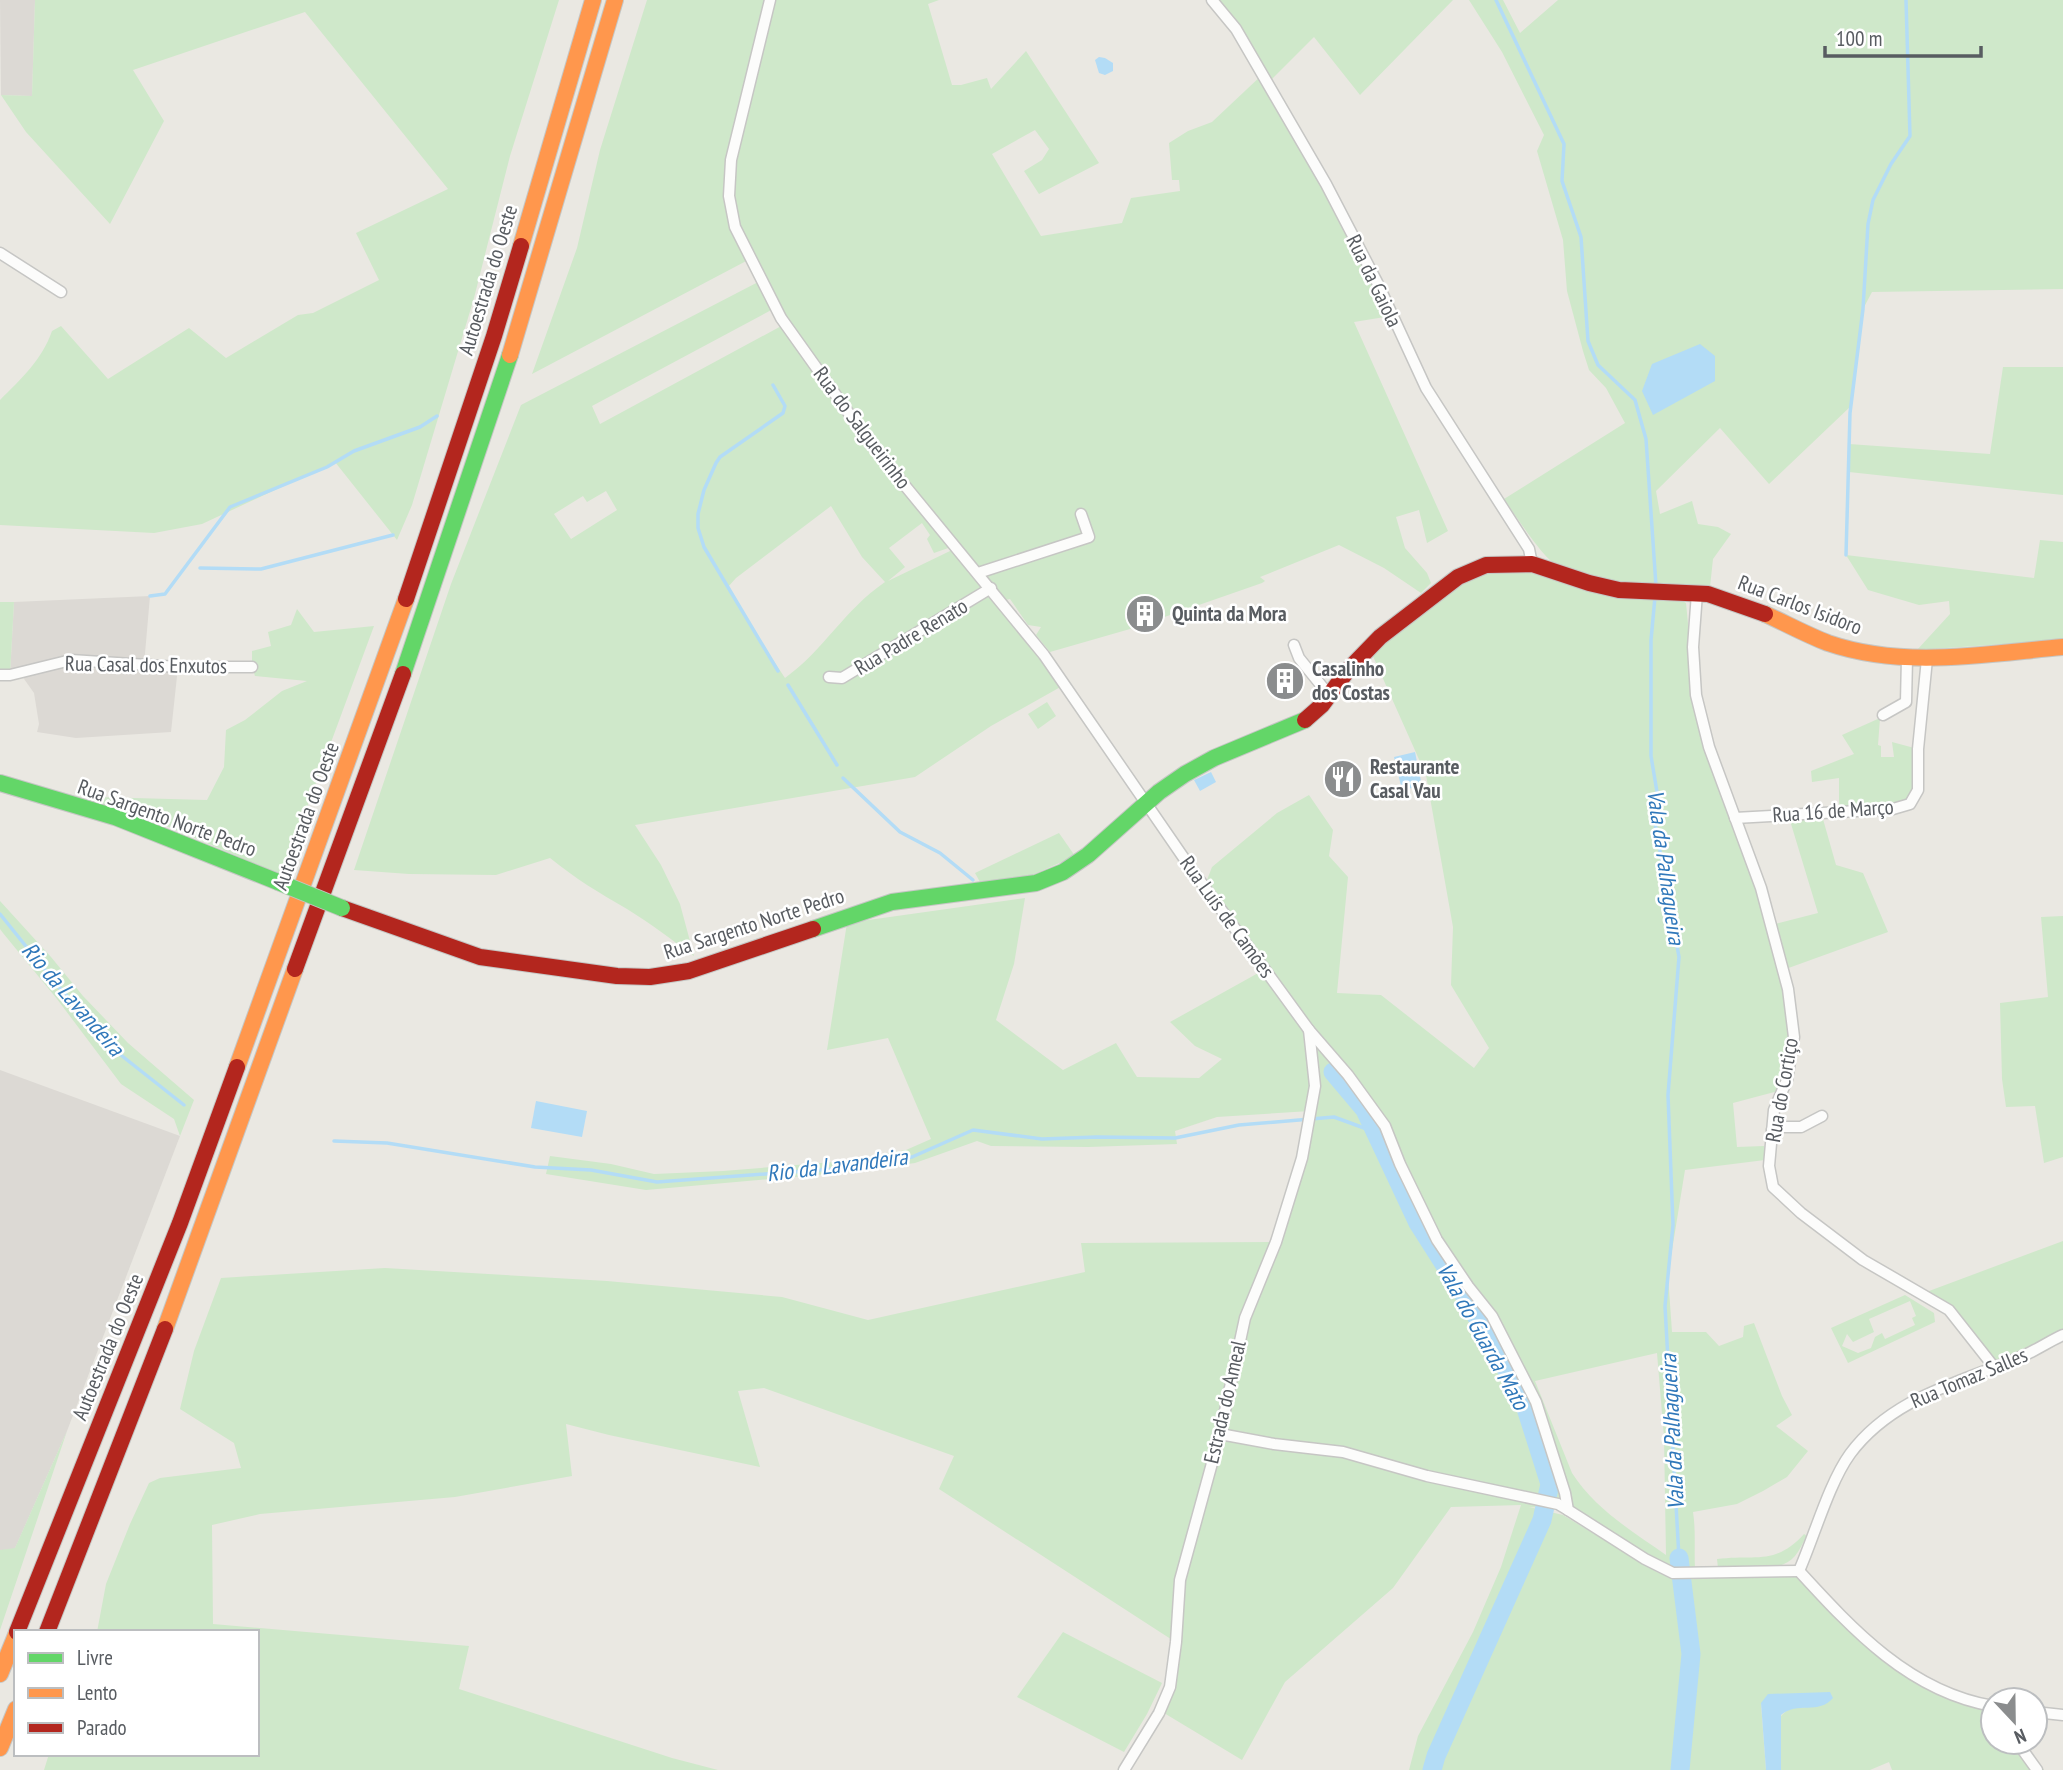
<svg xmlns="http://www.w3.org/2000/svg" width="2063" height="1770" font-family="'PT Sans Narrow',sans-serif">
	<rect width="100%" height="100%" fill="#eae8e2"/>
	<g fill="#dcd9d4">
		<path d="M 0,0 L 35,0 L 32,96 L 1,95 Z"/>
		<path d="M 150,596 L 144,665 L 178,667 L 171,732 L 76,738 L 37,732 L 39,724 L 34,693 L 22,676 L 10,675 L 14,602 Z"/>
		<path d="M 0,1070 L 180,1136 L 67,1431 L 0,1582 Z"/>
	</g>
	<g fill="#cfe8ca" fill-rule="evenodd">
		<path d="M 35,0 L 559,0 L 510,156 L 474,298 L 412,505 L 397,540 L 335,462 L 202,524 L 154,533 L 0,525 L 0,400 C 21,379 42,360 52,331 L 61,326 L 108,379 L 189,328 L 226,358 L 298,315 L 313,313 L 379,280 L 356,233 L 448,189 L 305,12 L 133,70 L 164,121 L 110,224 L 26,132 L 1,95 L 32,96 Z"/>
		<path d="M 647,0 L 939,0 L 928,4 L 952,85 L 961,85 L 987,78 L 991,89 L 1026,51 L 1099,163 L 1039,194 L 1024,171 L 1042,160 L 1049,149 L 1035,130 L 992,154 L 1041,236 L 1122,223 L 1131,198 L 1180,191 L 1179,180 L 1172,180 L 1169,143 L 1188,131 L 1212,122 L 1263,74 L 1212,0 L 1453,0 L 1360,95 L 1314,37 L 1268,83 L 1391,316 L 1354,322 L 1448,531 L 1427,543 L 1419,510 L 1396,517 L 1405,548 L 1427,573 L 1431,583 L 1421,593 L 1384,568 L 1339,545 L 1260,577 L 1265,581 L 1262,583 L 1130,629 L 1050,652 L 1036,635 L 1041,627 L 1028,625 L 1010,599 L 1001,601 L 1064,685 L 991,726 L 915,777 L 635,825 L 661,865 L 680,904 L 694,956 C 672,940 650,923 627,909 C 599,893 576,879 550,858 L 496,875 L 409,874 L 354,870 L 451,584 L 521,405 L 762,280 L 750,259 L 532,374 L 577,248 L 600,150 ZM 775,308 L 785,324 L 600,424 L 592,406 ZM 606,491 L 617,510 L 571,539 L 554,514 L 583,496 L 587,502 ZM 831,506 L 862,557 L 885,582 C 844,610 824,650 785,678 L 745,618 L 728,587 L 736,578 ZM 922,523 L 930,535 L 927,539 L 934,553 L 954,546 L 950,551 L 888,581 L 905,567 L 889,548 Z"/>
		<path d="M 1469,0 L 1503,0 L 1520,33 L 1558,0 L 2063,0 L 2063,289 L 1872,292 L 1863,309 L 1851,406 L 1769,484 L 1720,428 L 1656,491 L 1660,514 L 1692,501 L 1698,524 L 1718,527 L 1731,534 L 1713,559 L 1710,587 C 1664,586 1594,588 1553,562 C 1542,556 1513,512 1504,499 L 1625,423 L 1606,388 L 1589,370 L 1583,351 L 1567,291 L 1563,240 L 1537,151 L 1544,135 L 1502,52 Z"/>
		<path d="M 2003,367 L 2063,367 L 2063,495 L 1849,472 L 1849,444 L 1990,454 Z"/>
		<path d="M 2040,540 L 2063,542 L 2063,640 L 1917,650 L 1950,614 L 1949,601 L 1919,605 L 1868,590 L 1846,555 L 2034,578 Z"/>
		<path d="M 1520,570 L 1626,598 L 1681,600 L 1686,603 L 1695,695 L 1748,855 L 1787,989 L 1793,1037 L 1782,1090 L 1733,1103 L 1737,1147 L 1764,1146 L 1765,1160 L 1685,1170 L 1668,1275 L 1672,1332 L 1706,1332 L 1719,1346 L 1743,1337 L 1744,1326 L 1754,1323 L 1782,1396 L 1792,1415 L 1776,1426 L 1808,1451 L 1787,1477 L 1763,1491 L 1737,1504 L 1693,1512 C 1696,1531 1694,1549 1695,1569 L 1673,1573 L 1568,1510 L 1529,1507 L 1563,1515 L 1657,1572 L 1670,1577 L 1796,1577 L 1837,1617 L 1897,1667 L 1993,1706 L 1993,1742 L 2024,1742 L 2044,1770 L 1892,1770 L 1889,1762 L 1870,1770 L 1781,1770 L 1781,1716 L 1789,1708 L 1807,1708 L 1761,1704 L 1766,1770 L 1409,1770 L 1418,1736 L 1473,1632 L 1501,1567 L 1521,1505 L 1451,1507 L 1393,1588 L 1285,1682 L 1242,1760 L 1164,1713 L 1180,1645 L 939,1489 L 954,1456 L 764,1388 L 738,1391 L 760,1467 L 609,1435 L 566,1424 L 572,1476 L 455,1497 L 260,1514 L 212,1525 L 213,1624 L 469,1646 L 459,1689 L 672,1758 L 718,1770 L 44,1770 L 49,1754 L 257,1754 L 257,1632 L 97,1632 L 106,1584 L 130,1524 L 149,1483 L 160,1478 L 241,1468 L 234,1443 L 180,1409 L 194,1351 L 221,1278 L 385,1268 L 607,1281 L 782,1297 L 868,1320 L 1085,1272 L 1081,1243 L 1276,1242 L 1310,1111 L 1217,1117 L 1175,1131 L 1177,1144 L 1088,1147 L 991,1146 L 977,1141 L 915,1163 L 850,1172 L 646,1190 L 546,1174 L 550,1156 L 611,1164 L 654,1174 L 723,1171 L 845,1161 L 906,1150 L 931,1139 L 888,1038 L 827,1050 L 847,923 L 1025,898 L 1014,964 L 996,1020 L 1063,1070 L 1116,1043 L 1137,1077 L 1199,1078 L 1222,1059 L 1195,1046 L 1170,1022 L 1260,972 L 1186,871 L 1190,867 L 1286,997 L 1207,880 L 1212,867 L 1277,813 L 1309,795 L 1333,830 L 1329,856 L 1348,877 L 1337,993 L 1381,995 L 1474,1068 L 1489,1048 L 1451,985 L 1453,927 L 1426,775 L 1372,654 L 1471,578 L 1487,572 ZM 1657,1353 L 1664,1437 L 1666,1555 C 1632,1531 1595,1509 1572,1473 L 1535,1381 Z"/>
		<path d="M 0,602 L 14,602 L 10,675 L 0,675 Z"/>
		<path d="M 297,609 L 314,632 L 374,626 L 282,875 L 150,819 L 95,801 L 97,797 L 207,800 L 224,767 L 226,730 L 245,720 L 282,691 L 307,681 L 255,676 L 252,667 L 252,651 L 271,646 L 268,632 L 291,625 Z"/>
		<path d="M 1047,702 L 1056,716 L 1038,729 L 1028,714 Z"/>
		<path d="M 1880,718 L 1878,745 L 1881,746 L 1881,757 L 1894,757 L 1892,742 L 1918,749 L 1919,771 L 1910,804 L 1839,811 L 1839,778 L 1812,782 L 1811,771 L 1854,754 L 1842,735 Z"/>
		<path d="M 1821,812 L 1836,865 L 1863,873 L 1888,932 L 1783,970 L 1771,925 L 1818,913 L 1788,814 Z"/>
		<path d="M 1059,833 L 1075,856 L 1028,877 L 980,882 L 975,873 Z"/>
		<path d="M 0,901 L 51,957 L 83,996 L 128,1043 L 194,1100 L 180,1136 L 174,1119 L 121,1084 L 57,999 L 3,933 L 0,929 Z"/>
		<path d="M 2063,916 L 2063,1157 L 2044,1163 L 2035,1106 L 2006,1107 L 2002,1079 L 2000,1003 L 2048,997 L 2041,917 Z"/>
		<path d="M 2063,1241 L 2063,1335 L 1994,1367 L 1954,1315 L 1921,1294 Z"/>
		<path d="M 1905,1295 L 1934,1313 L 1935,1322 L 1848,1363 L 1831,1328 ZM 1910,1301 L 1916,1316 L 1912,1318 L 1915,1325 L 1885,1339 L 1882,1333 L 1875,1337 L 1871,1348 L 1858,1353 L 1842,1346 L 1847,1334 L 1853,1342 L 1874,1332 L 1869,1319 Z"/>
		<path d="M 67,1431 L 0,1630 L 0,1550 L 15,1548 Z"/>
		<path d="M 1804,1534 L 1807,1536 C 1803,1542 1800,1550 1795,1556 C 1779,1575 1740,1567 1718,1568 L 1717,1559 C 1755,1554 1775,1566 1804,1534 Z"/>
		<path d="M 1063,1632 L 1162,1683 L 1147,1714 L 1124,1752 L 1017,1697 Z"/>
	</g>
	<g fill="#b3dcf6">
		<path d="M 1099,57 L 1105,58 L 1113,63 L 1113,71 L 1105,75 L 1099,73 L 1095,60 Z"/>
		<path d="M 1700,344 L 1715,356 L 1715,381 L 1653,415 L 1642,391 L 1652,364 Z"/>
		<path d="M 1415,752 L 1422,786 L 1402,790 L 1394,757 Z"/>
		<path d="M 1211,772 L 1216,782 L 1200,791 L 1194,780 Z"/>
		<path d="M 536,1101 L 587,1111 L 582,1137 L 531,1128 Z"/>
		<path d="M 1830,1692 L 1833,1698 C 1819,1715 1797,1701 1781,1715 L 1781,1770 L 1766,1770 L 1761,1703 L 1768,1694 Z"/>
	</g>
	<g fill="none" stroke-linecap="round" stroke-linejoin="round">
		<g stroke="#b3dcf6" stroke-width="3.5">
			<path d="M 1496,0 L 1564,144 L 1562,181 L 1581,237 L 1588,341 L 1598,365 L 1635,400 L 1646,439 L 1656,586"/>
			<path d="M 773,385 L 785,406 L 783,413 L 720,457 L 716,463 L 704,490 L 698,514 L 698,528 L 704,547 L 778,671"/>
			<path d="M 1846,555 L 1850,413 L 1863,309 L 1868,224 L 1873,200 L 1891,164 L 1910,136 L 1906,0"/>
			<path d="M 200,568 L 261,569 L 393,535"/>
			<path d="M 150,596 L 165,594 L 230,507 L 327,467 L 354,451 L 420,427 L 437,416"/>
			<path d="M 1655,597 L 1651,640 L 1651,756 L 1657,792 L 1654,818 L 1679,957 L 1668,1095 L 1673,1225 L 1665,1306 L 1679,1558"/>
			<path d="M 788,685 L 837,765"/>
			<path d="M 843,778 L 900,832 L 940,853 L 973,880"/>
			<path d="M 0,914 L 58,986 L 117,1052 L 184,1105"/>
			<path d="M 334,1141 L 387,1143 L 535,1167 L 591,1170 L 657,1182 L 847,1168 L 912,1157 L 973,1130 L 1042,1139 L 1097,1137 L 1175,1138 L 1239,1125 L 1334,1117 L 1375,1132"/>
		</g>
		<g stroke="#b3dcf6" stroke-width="19">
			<path d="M 1333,1072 L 1365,1110 L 1418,1223 L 1469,1303 L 1523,1399 L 1550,1484 L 1542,1520 L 1436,1756 L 1432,1770"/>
			<path d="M 1679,1558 L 1691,1654 L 1680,1770"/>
		</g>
		<g stroke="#c6c6c4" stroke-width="13">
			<g id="street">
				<path d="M 770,0 L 731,160 L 729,196 L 735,227 L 781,318 L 870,443 L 1044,655 L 1190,867 L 1309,1030 L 1348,1075 L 1385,1126 L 1400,1164 L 1437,1240 L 1468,1286 L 1492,1316 L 1536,1402 L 1565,1493 L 1568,1510 L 1645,1559 L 1673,1573 L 1799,1571"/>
				<path d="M 1212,0 L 1236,29 L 1326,184 L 1378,284 L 1426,388 L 1529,549 L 1532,564"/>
				<path d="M 0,253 L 61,292"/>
				<path d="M 978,573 L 1089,537 L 1081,514"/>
				<path d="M 1697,593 L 1693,647 L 1696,695 L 1709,747 L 1761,888 L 1788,989 L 1794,1037 L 1787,1080 L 1774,1110 L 1769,1166 L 1773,1187 L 1801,1213 L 1863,1260 L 1949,1310 L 1994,1367"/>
				<path d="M 1294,645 L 1299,658 L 1329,695"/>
				<path d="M 0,675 L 10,675 L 71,660 L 178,667 L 252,667"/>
				<path d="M 829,677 L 842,678 L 991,588"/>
				<path d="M 1883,715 L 1906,702 L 1907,658"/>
				<path d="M 1735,818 L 1893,809 L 1910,804 L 1918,790 L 1918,749 L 1927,659"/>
				<path d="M 1772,1130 L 1783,1127 L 1801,1127 L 1822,1116"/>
				<path d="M 1220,1434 L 1274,1444 L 1343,1452 L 1427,1476 L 1558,1504 L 1568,1510"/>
				<path d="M 1799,1571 C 1814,1537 1829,1483 1850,1454 C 1893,1396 1963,1382 2025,1355 C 2038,1349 2050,1341 2063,1335"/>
				<path d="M 1799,1571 C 1853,1630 1910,1692 1993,1706"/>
				<path d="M 2035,1712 L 2063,1715"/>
				<path d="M 2017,1742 L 2037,1770"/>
				<path d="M 1124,1770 L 1159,1713 L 1170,1687 L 1176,1642 L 1180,1580 L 1220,1434 L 1245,1318 L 1276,1242 L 1302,1158 L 1315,1086 L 1309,1030"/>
			</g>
		</g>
		<g stroke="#c5c6c4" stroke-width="18">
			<g id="fast">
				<path d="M 403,674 L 510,355"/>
				<path d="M 0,783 L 115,817 L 278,882"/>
				<path d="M 813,929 L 892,902 L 1036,883 L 1063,872 L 1088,855 L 1159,792 L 1185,774 L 1214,758 L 1305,720"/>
			</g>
		</g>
		<g stroke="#c5c6c4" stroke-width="18">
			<g id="slow">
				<path d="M 521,246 L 593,0"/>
				<path d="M 510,355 L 615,0"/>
				<path d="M 1765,614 C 1785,623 1807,635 1828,643 C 1904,669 1985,654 2063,647"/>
				<path d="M 237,1067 L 406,599"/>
				<path d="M 165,1329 L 295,969"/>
				<path d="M 0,1674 L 16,1635"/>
				<path d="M 0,1748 L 16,1709"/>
			</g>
		</g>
		<g stroke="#c5c6c4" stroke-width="18">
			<g id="jam">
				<path d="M 406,599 L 494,336 L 521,246"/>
				<path d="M 1305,720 L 1322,705 L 1348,670 L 1380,637 L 1458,577 L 1486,565 L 1532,564 L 1589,583 L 1619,590 L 1708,594 L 1765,614"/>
				<path d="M 342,908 L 480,957 L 617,976 L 650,977 L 689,971 L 813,929"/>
				<path d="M 295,969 L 403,674"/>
				<path d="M 17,1632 L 180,1223 L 237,1067"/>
				<path d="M 47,1632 L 165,1329"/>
			</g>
		</g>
		<use href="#street" stroke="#fcfcfb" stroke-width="10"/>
		<use href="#fast" stroke="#63d668" stroke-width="16"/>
		<use href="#slow" stroke="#ff974d" stroke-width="16"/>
		<use href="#jam" stroke="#b3261e" stroke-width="16"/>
		<g stroke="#c5c6c4" stroke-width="18" stroke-linecap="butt">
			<path id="fast-bridge" d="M 278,882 L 342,908"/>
		</g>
		<use href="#fast-bridge" stroke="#63d668" stroke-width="16"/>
	</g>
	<defs>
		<g id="building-disc" transform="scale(2.0125)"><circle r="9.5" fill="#8b8d8e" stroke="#fff"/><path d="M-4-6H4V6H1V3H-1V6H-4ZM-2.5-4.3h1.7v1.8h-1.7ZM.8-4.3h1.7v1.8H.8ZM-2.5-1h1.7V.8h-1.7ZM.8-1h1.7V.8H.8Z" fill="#fff"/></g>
		<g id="restaurant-disc" transform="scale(2.0125)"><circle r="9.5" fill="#8b8d8e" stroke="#fff"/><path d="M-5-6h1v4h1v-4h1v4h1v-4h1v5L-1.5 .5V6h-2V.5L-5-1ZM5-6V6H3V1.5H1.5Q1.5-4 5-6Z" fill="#fff"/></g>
	</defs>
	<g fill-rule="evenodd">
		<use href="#building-disc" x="1145" y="614"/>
		<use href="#building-disc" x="1285" y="681"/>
		<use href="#restaurant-disc" x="1343" y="779"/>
	</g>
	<g text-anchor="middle" stroke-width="5" stroke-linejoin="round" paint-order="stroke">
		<g font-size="21" fill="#585c61" stroke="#fff">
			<text transform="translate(488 280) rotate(-73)" y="7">Autoestrada do Oeste</text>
			<text transform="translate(1374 281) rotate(64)" y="7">Rua da Gaiola</text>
			<text transform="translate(862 428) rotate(53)" y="7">Rua do Salgueirinho</text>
			<text transform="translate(1800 605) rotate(21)" y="7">Rua Carlos Isidoro</text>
			<text transform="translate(911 637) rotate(-31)" y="7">Rua Padre Renato</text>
			<text transform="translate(146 665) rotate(1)" y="7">Rua Casal dos Enxutos</text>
			<text transform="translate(1833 811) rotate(-4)" y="7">Rua 16 de Março</text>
			<text transform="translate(306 816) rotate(-70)" y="7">Autoestrada do Oeste</text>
			<text transform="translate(167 818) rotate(20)" y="7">Rua Sargento Norte Pedro</text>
			<text transform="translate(1227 917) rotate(54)" y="7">Rua Luís de Camões</text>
			<text transform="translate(754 924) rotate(-18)" y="7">Rua Sargento Norte Pedro</text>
			<text transform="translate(1782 1090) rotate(-80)" y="7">Rua do Cortiço</text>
			<text transform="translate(108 1347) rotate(-68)" y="7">Autoestrada do Oeste</text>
			<text transform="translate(1969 1378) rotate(-23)" y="7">Rua Tomaz Salles</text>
			<text transform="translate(1225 1402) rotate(-77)" y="7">Estrada do Ameal</text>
		</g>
		<g font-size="21" font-weight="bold" fill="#585c61" stroke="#fff" text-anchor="start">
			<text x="1172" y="621">Quinta da Mora</text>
			<text x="1312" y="676">Casalinho<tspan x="1312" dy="24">dos Costas</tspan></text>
			<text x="1370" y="774">Restaurante<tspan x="1370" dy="24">Casal Vau</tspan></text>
		</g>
		<g font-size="23" font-style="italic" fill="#3078ba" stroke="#fff">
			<text transform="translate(1666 867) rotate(82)" y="8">Vala da Palhagueira</text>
			<text transform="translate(73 999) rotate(49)" y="8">Rio da Lavandeira</text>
			<text transform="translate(837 1165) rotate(-7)" y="8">Rio da Lavandeira</text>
			<text transform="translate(1483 1336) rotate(61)" y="8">Vala do Guarda Mato</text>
			<text transform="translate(1672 1432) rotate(-93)" y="8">Vala da Palhagueira</text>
		</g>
	</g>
	<rect x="14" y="1630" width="245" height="126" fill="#ffffff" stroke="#bcbec0" stroke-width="2"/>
	<rect x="28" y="1653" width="35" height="10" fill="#63d668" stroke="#bcbec0" stroke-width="2"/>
	<text x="77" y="1665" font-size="21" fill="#585c61">Livre</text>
	<rect x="28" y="1688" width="35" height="10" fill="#ff974d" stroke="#bcbec0" stroke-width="2"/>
	<text x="77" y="1700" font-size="21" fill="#585c61">Lento</text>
	<rect x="28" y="1723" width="35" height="10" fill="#b3261e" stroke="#bcbec0" stroke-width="2"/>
	<text x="77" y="1735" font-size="21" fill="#585c61">Parado</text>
	<g transform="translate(2014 1721) rotate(158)"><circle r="33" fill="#ffffff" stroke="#bcbec0" stroke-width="2"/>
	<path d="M0-5L12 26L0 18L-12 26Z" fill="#8b8d8e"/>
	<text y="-10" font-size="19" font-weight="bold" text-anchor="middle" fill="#585c61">N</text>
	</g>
	<path d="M1825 46v10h156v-10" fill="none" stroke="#585c61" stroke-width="3.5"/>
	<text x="1836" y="46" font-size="21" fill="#585c61" stroke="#ffffff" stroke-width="5" paint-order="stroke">100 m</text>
</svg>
